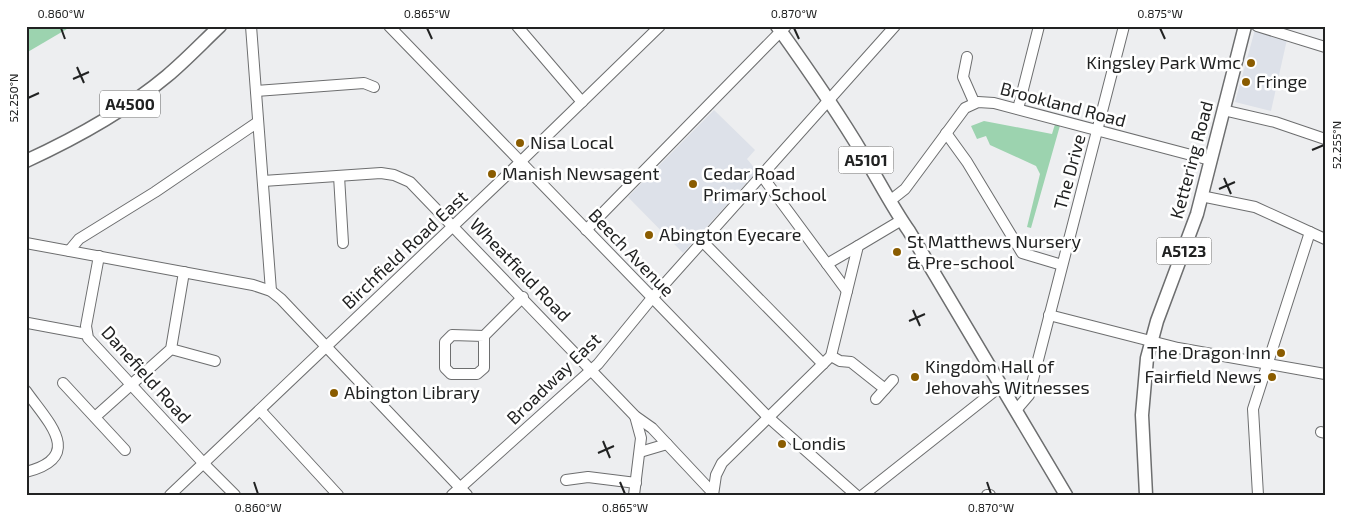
<svg xmlns="http://www.w3.org/2000/svg" width="1351" height="521" font-family="'Exo 2',sans-serif">
	<rect width="100%" height="100%" fill="#edeef0"/>
	<g fill="#dde1e9">
		<path d="M 1256,26 L 1290,26 L 1271,111 L 1235,102 Z"/>
		<path d="M 714,110 L 755,150 L 747,159 L 757,171 L 683,253 L 628,197 Z"/>
	</g>
	<g fill="#9cd3af">
		<path d="M 26,26 L 72,26 L 26,53 Z"/>
		<path d="M 984,121 L 1052,134 L 1056,121 L 1061,122 L 1031,228 L 1027,227 L 1040,174 L 1036,166 L 990,145 L 986,136 L 977,139 L 971,126 Z"/>
	</g>
	<g fill="none" stroke-linecap="round" stroke-linejoin="round">
		<g stroke="#6d6e6f" stroke-width="12">
			<g id="minor">
				<path d="M 251,26 L 271,291"/>
				<path d="M 389,26 L 768,417 L 856,495"/>
				<path d="M 517,26 L 582,102"/>
				<path d="M 1257,26 L 1325,47"/>
				<path d="M 967,57 L 963,77 L 974,102"/>
				<path d="M 256,91 L 364,83 L 374,87"/>
				<path d="M 1018,109 L 1039,26"/>
				<path d="M 1223,110 L 1275,122 L 1325,139"/>
				<path d="M 946,133 L 967,162 L 1022,253 L 1062,265"/>
				<path d="M 339,176 L 343,243"/>
				<path d="M 762,176 L 847,291"/>
				<path d="M 263,181 L 381,173 L 394,175 L 410,182 L 635,416 L 652,428 L 713,493"/>
				<path d="M 1201,196 L 1255,207 L 1325,239"/>
				<path d="M 891,200 L 905,189 L 965,108 L 978,102 L 994,103 L 1210,160"/>
				<path d="M 586,230 L 786,26"/>
				<path d="M 703,242 L 823,364"/>
				<path d="M 26,243 L 253,285 L 271,291 L 281,299 L 467,495"/>
				<path d="M 69,251 L 79,239 L 155,192 L 258,122"/>
				<path d="M 99,256 L 86,326 L 88,338 L 208,468 L 235,495"/>
				<path d="M 827,264 L 858,246"/>
				<path d="M 1049,315 L 1178,348 L 1325,374"/>
				<path d="M 28,323 L 87,334"/>
				<path d="M 484,336 L 452,335 L 445,342 L 445,368 L 451,374 L 477,374 L 484,368 L 484,336 L 523,297"/>
				<path d="M 171,349 L 215,361"/>
				<path d="M 831,356 L 840,361 L 851,362 L 885,389"/>
				<path d="M 63,383 L 125,450"/>
				<path d="M 26,391 C 47,421 86,457 26,472"/>
				<path d="M 876,399 L 893,380"/>
				<path d="M 1017,409 L 1029,395 L 1124,26"/>
				<path d="M 260,410 L 338,495"/>
				<path d="M 95,417 L 171,349 L 184,272"/>
				<path d="M 1321,432 L 1325,433"/>
				<path d="M 640,452 L 667,444"/>
				<path d="M 566,480 L 588,477 L 636,483"/>
				<path d="M 170,495 L 511,171 L 660,26"/>
				<path d="M 452,495 L 598,364 L 652,298 L 895,26"/>
				<path d="M 634,495 L 641,438 L 635,416"/>
				<path d="M 713,495 L 716,475 L 722,463 L 831,356 L 858,246 L 900,221"/>
				<path d="M 863,495 L 1002,385"/>
				<path d="M 987,495 L 990,495"/>
				<path d="M 1258,495 L 1253,409 L 1310,232"/>
			</g>
		</g>
		<g stroke="#6d6e6f" stroke-width="15">
			<g id="major">
				<path d="M 777,26 C 807,68 836,109 862,153 C 878,179 892,207 909,231 L 1066,495"/>
				<path d="M 26,161 C 76,138 124,112 167,76 C 185,61 202,43 220,26"/>
				<path d="M 1146,495 L 1142,415 L 1147,358 L 1157,321 L 1197,214 L 1245,26"/>
			</g>
		</g>
		<use href="#minor" stroke="#fff" stroke-width="10"/>
		<use href="#major" stroke="#fff" stroke-width="12"/>
	</g>
	<path fill="none" stroke="#212222" stroke-width="2" d="M 61,28 L 65,39M 427,28 L 432,39M 794,28 L 799,39M 1160,28 L 1165,39M 77,67 L 84,83M 73,79 L 89,72M 28,98 L 39,93M 1312,150 L 1324,145M 1224,178 L 1231,194M 1219,189 L 1235,182M 913,310 L 920,326M 909,321 L 925,314M 603,441 L 610,458M 598,453 L 614,446M 254,482 L 258,494M 620,482 L 625,494M 987,482 L 991,494"/>
	<g fill="#8a5c00" stroke="#fff" stroke-width="2">
		<circle cx="1251" cy="63" r="5"/>
		<circle cx="1246" cy="82" r="5"/>
		<circle cx="520" cy="143" r="5"/>
		<circle cx="492" cy="174" r="5"/>
		<circle cx="693" cy="184" r="5"/>
		<circle cx="649" cy="235" r="5"/>
		<circle cx="897" cy="252" r="5"/>
		<circle cx="1281" cy="353" r="5"/>
		<circle cx="915" cy="377" r="5"/>
		<circle cx="1272" cy="377" r="5"/>
		<circle cx="334" cy="393" r="5"/>
		<circle cx="782" cy="444" r="5"/>
	</g>
	<g text-anchor="middle" stroke-width="5" stroke-linejoin="round" paint-order="stroke">
		<g fill="#fff" stroke="#646464" stroke-width="1">
			<rect x="100" y="90.5" width="60" height="27" rx="4"/>
			<rect x="838.5" y="146.5" width="55" height="27" rx="4"/>
			<rect x="1156.5" y="237.5" width="55" height="27" rx="4"/>
		</g>
		<g font-size="16" font-weight="bold" fill="#212222">
			<text x="130" y="110">A4500</text>
			<text x="866" y="166">A5101</text>
			<text x="1184" y="257">A5123</text>
		</g>
		<g font-size="18" fill="#212222" stroke="#fff" text-anchor="start">
			<text x="1241" y="69" text-anchor="end">Kingsley Park Wmc</text>
			<text x="1256" y="88">Fringe</text>
			<text x="530" y="149">Nisa Local</text>
			<text x="502" y="180">Manish Newsagent</text>
			<text x="703" y="180">Cedar Road<tspan x="703" dy="21">Primary School</tspan></text>
			<text x="659" y="241">Abington Eyecare</text>
			<text x="907" y="248">St Matthews Nursery<tspan x="907" dy="21">&amp; Pre-school</tspan></text>
			<text x="1271" y="359" text-anchor="end">The Dragon Inn</text>
			<text x="925" y="373">Kingdom Hall of<tspan x="925" dy="21">Jehovahs Witnesses</tspan></text>
			<text x="1262" y="383" text-anchor="end">Fairfield News</text>
			<text x="344" y="399">Abington Library</text>
			<text x="792" y="450">Londis</text>
		</g>
		<g font-size="18" fill="#212222" stroke="#fff">
			<text transform="translate(1063 105) rotate(15)" y="6">Brookland Road</text>
			<text transform="translate(1192 160) rotate(-75)" y="6">Kettering Road</text>
			<text transform="translate(1070 172) rotate(-75)" y="6">The Drive</text>
			<text transform="translate(405 250) rotate(-43)" y="6">Birchfield Road East</text>
			<text transform="translate(631 253) rotate(46)" y="6">Beech Avenue</text>
			<text transform="translate(520 270) rotate(46)" y="6">Wheatfield Road</text>
			<text transform="translate(146 375) rotate(48)" y="6">Danefield Road</text>
			<text transform="translate(554 379) rotate(-44)" y="6">Broadway East</text>
		</g>
	</g>
	<rect width="1351" height="521" fill="none" stroke="#ffffff" stroke-width="55"/>
	<rect x="28" y="28" width="1296" height="466" fill="none" stroke="#212222" stroke-width="2"/>
	<g font-size="12" text-anchor="middle" fill="#212222">
		<text x="61" y="18">0.860°W</text>
		<text x="427" y="18">0.865°W</text>
		<text x="794" y="18">0.870°W</text>
		<text x="1160" y="18">0.875°W</text>
		<text transform="translate(14 98) rotate(-90)" y="4">52.250°N</text>
		<text transform="translate(1337 145) rotate(-90)" y="4">52.255°N</text>
		<text x="258" y="512">0.860°W</text>
		<text x="625" y="512">0.865°W</text>
		<text x="991" y="512">0.870°W</text>
	</g>
</svg>
